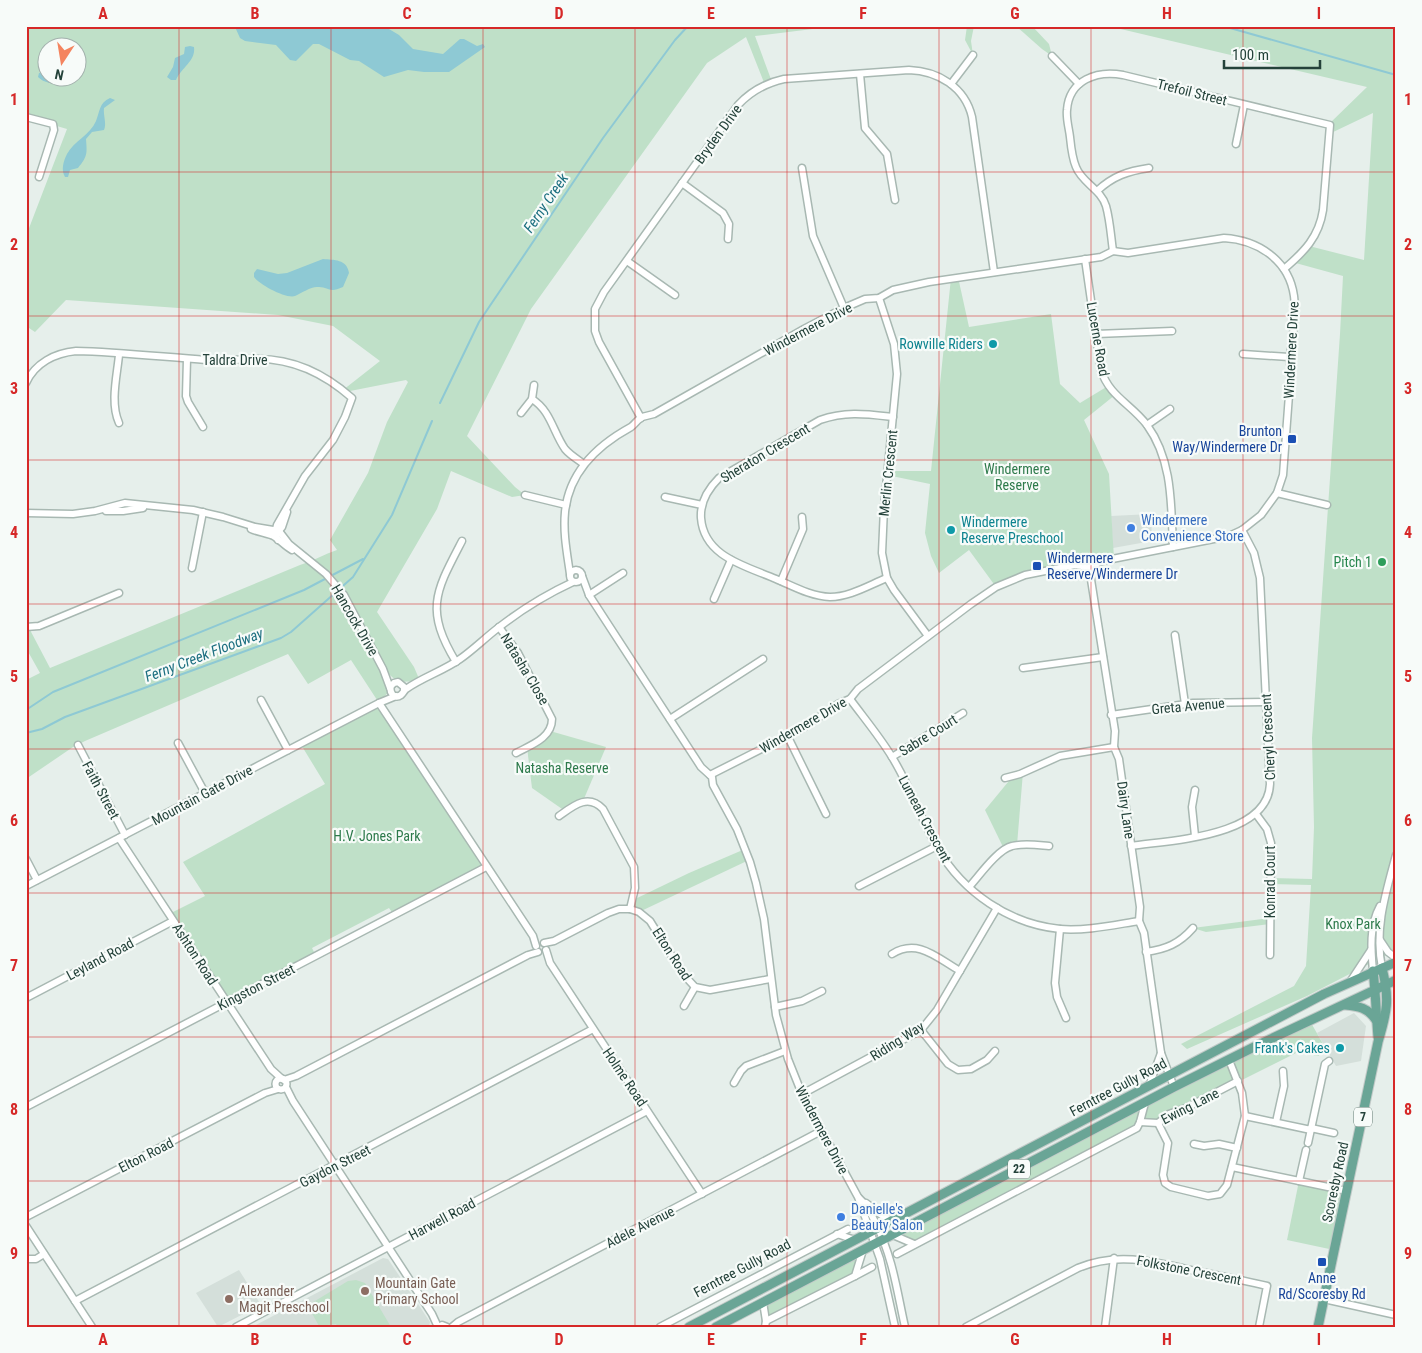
<svg xmlns="http://www.w3.org/2000/svg" width="1422" height="1353" font-family="'Roboto Condensed',sans-serif">
	<rect width="100%" height="100%" fill="#e6efeb"/>
	<g fill="#d4dfda">
		<path d="M 1151,514 L 1152,541 L 1113,548 L 1111,516 Z"/>
		<path d="M 1354,1013 L 1366,1026 L 1361,1061 L 1336,1066 L 1317,1033 Z"/>
		<path d="M 383,1258 L 388,1259 L 430,1322 L 429,1327 L 252,1327 Z"/>
		<path d="M 239,1270 L 261,1305 L 218,1327 L 196,1293 Z"/>
	</g>
	<g fill="#bfe0c8" fill-rule="evenodd">
		<path d="M 26,26 L 837,26 L 755,36 L 772,82 L 765,85 L 746,37 L 707,63 L 531,309 L 467,436 L 515,487 L 525,495 L 512,497 L 451,471 L 437,509 L 377,612 L 414,667 L 420,681 L 398,682 L 384,670 L 390,690 L 379,703 L 351,660 L 308,684 L 288,654 L 85,741 L 73,747 L 26,779 L 26,680 L 40,673 L 26,648 L 26,627 L 29,628 L 50,668 L 300,565 C 314,561 324,554 337,550 L 330,540 L 368,473 L 387,422 L 408,382 L 406,380 L 345,392 L 343,390 L 380,361 L 333,326 L 278,315 L 66,300 L 35,332 L 26,326 L 26,236 L 67,129 L 26,117 ZM 48,48 L 78,48 L 78,78 L 48,78 Z"/>
		<path d="M 967,26 L 974,26 L 971,41 L 973,55 L 965,40 Z"/>
		<path d="M 1016,26 L 1032,26 L 1049,44 L 1052,56 L 1042,49 Z"/>
		<path d="M 1108,26 L 1396,26 L 1396,950 L 1307,996 L 1187,1049 L 1181,1044 L 1294,986 L 1306,966 L 1311,885 L 1271,884 L 1271,878 L 1312,879 L 1314,827 L 1312,738 L 1340,334 L 1343,276 L 1292,262 L 1309,246 L 1364,260 L 1373,113 L 1329,134 L 1329,124 L 1367,87 Z"/>
		<path d="M 958,277 L 969,327 L 1051,314 L 1060,384 L 1080,403 L 1108,386 L 1115,395 L 1084,420 L 1109,474 L 1114,559 L 1094,564 L 1054,569 L 996,587 L 969,550 L 939,573 L 931,556 L 925,533 L 930,484 L 887,475 L 887,471 L 931,471 L 951,278 Z"/>
		<path d="M 378,706 L 486,867 L 394,915 L 389,908 L 312,948 L 316,956 L 227,1002 L 169,914 L 205,896 L 183,862 L 325,784 L 300,743 Z"/>
		<path d="M 550,731 L 606,747 L 583,801 L 565,811 L 532,788 L 527,747 Z"/>
		<path d="M 1023,772 L 1017,845 L 1004,849 L 985,810 L 1013,776 Z"/>
		<path d="M 745,849 L 749,860 L 639,912 L 630,909 L 633,900 L 689,873 Z"/>
		<path d="M 1270,918 L 1270,924 L 1206,932 L 1193,928 Z"/>
		<path d="M 1310,1021 L 1327,1051 L 1318,1056 L 1298,1052 L 1160,1121 L 1141,1123 L 914,1244 L 893,1235 Z"/>
		<path d="M 1299,1181 L 1347,1191 L 1334,1250 L 1287,1240 Z"/>
		<path d="M 863,1250 L 855,1276 L 766,1321 L 763,1302 Z"/>
		<path d="M 356,1280 L 365,1283 L 391,1327 L 338,1327 L 336,1324 L 319,1326 L 309,1308 L 310,1304 L 348,1281 Z"/>
	</g>
	<g fill="#8ec9d4">
		<path d="M 229,26 L 384,26 L 399,35 L 413,49 L 443,54 L 460,39 L 464,39 L 477,46 L 483,44 L 485,47 L 449,72 L 424,72 L 408,70 L 384,77 L 359,61 L 350,60 L 319,44 L 313,44 L 296,61 L 290,60 L 276,45 L 245,41 L 240,38 L 235,27 Z"/>
		<path d="M 190,46 L 194,47 C 196,61 181,68 176,80 L 171,80 L 167,77 L 173,67 L 175,58 L 184,54 L 185,47 Z"/>
		<path d="M 39,73 L 47,74 L 48,78 L 58,78 L 63,82 L 61,84 C 53,84 44,83 38,77 Z"/>
		<path d="M 110,98 L 115,100 L 104,108 C 103,115 107,124 104,130 L 92,132 L 86,139 C 87,153 88,156 78,168 L 70,170 L 68,177 L 65,177 C 61,170 63,162 67,154 C 74,141 90,135 96,121 C 100,111 99,103 110,98 Z"/>
		<path d="M 323,259 C 334,260 347,259 349,273 L 343,287 C 328,294 329,286 317,287 C 310,287 302,293 295,296 C 286,299 260,285 254,277 L 254,273 L 257,269 L 278,274 L 287,273 Z"/>
	</g>
	<g fill="none" stroke-linecap="round" stroke-linejoin="round">
		<g stroke="#8ec9d4" stroke-width="2">
			<path d="M 1223,26 L 1396,75"/>
			<path d="M 440,403 L 479,322 L 603,138 L 675,40 L 688,26"/>
			<path d="M 26,710 L 53,692 L 304,590 L 363,559"/>
			<path d="M 26,733 L 42,729 L 65,717 L 281,638 L 291,632 L 353,577 L 392,515 L 432,421"/>
		</g>
		<g stroke="#a8b8b2" stroke-width="9">
			<g id="minor">
				<path d="M 1052,56 L 1079,84"/>
				<path d="M 860,74 L 865,128 L 887,154 L 895,200"/>
				<path d="M 951,84 L 973,55"/>
				<path d="M 26,117 L 53,124 L 54,130 L 39,177"/>
				<path d="M 1236,144 L 1244,105"/>
				<path d="M 802,168 L 813,236 L 844,308"/>
				<path d="M 682,183 L 723,213 L 729,224 L 728,239"/>
				<path d="M 1097,191 C 1113,176 1128,171 1149,168"/>
				<path d="M 1113,251 C 1111,237 1110,220 1106,206 C 1101,189 1082,183 1076,167 C 1072,158 1071,147 1070,137 C 1069,128 1066,119 1067,110 C 1069,80 1097,70 1123,75 L 1330,125 L 1323,210 C 1319,237 1304,252 1284,269"/>
				<path d="M 1085,259 L 1101,370 C 1109,396 1131,404 1147,425 C 1173,461 1171,505 1173,547"/>
				<path d="M 627,261 L 675,295"/>
				<path d="M 879,298 L 894,344 L 897,374 L 884,508 L 882,553 L 887,578 L 894,590 L 928,636"/>
				<path d="M 1096,334 L 1172,331"/>
				<path d="M 1243,354 L 1289,357"/>
				<path d="M 119,355 C 117,376 110,403 119,423"/>
				<path d="M 187,359 L 186,396 L 188,402 L 203,427"/>
				<path d="M 26,383 C 35,363 55,353 76,351 C 119,352 163,357 206,360 C 222,362 238,359 255,359 C 292,358 325,374 352,398 L 345,417 L 333,440 L 305,476 L 277,525 L 275,533 L 278,540"/>
				<path d="M 532,399 C 551,411 553,432 565,449 C 570,455 577,459 584,464"/>
				<path d="M 521,413 L 532,399 L 534,385"/>
				<path d="M 641,418 L 599,342 L 595,331 L 595,309 L 604,292 L 738,105 C 751,91 766,83 784,79 L 909,70 C 938,71 965,87 972,117 L 994,272"/>
				<path d="M 1147,425 L 1170,409"/>
				<path d="M 1277,493 L 1327,505"/>
				<path d="M 525,495 L 566,505"/>
				<path d="M 665,497 L 702,505"/>
				<path d="M 106,511 L 123,511 L 143,508"/>
				<path d="M 26,513 L 73,514 L 95,511 L 125,503 L 193,510 L 223,517 L 255,527 L 279,531 L 289,544 L 326,574 L 344,595 L 383,669 L 390,688"/>
				<path d="M 251,529 C 257,532 271,534 275,537 C 281,541 285,546 292,550"/>
				<path d="M 276,534 L 282,527 L 287,512"/>
				<path d="M 1089,567 L 1115,731 L 1114,747 L 1119,759 L 1140,907 L 1139,921 L 1144,933 L 1161,1053 L 1174,1087"/>
				<path d="M 192,568 L 203,512"/>
				<circle cx="576" cy="576" r="6"/>
				<path d="M 570,574 C 567,553 563,533 565,512 C 569,472 598,445 631,427 C 635,424 638,419 642,417 C 646,416 650,415 654,414 L 804,329 L 844,308 L 865,299 L 879,298 L 893,290 L 929,282 L 1101,257 L 1113,251 L 1128,253 L 1224,238 C 1258,240 1289,260 1294,296 C 1296,309 1294,322 1293,335 C 1292,347 1288,356 1291,368 L 1283,475 L 1277,493 L 1261,515 L 1242,530 L 1229,536 L 1102,561 L 1089,567 L 1075,565 L 1025,575 L 996,587 L 971,604 L 858,689 L 850,699 L 838,704 L 803,728 L 710,775"/>
				<path d="M 582,576 L 589,595 L 701,767 L 712,777 L 713,785 L 737,829 L 750,862 L 756,883 L 764,919 L 776,1015 L 788,1059 L 802,1094 L 858,1197 L 880,1259 L 895,1327"/>
				<path d="M 887,578 C 869,585 850,597 830,597 C 810,596 793,586 776,579 C 746,566 704,557 701,518 C 700,502 708,489 719,478 L 820,420 C 846,411 866,414 893,417"/>
				<path d="M 781,581 L 803,529 L 802,517"/>
				<path d="M 589,595 L 623,573"/>
				<path d="M 714,599 L 731,560"/>
				<path d="M 26,627 L 39,626 L 119,593"/>
				<path d="M 499,627 L 518,653 L 552,719 C 552,738 531,745 516,753"/>
				<path d="M 1175,635 L 1185,704"/>
				<path d="M 456,662 C 424,609 436,591 462,541"/>
				<path d="M 1023,668 L 1103,657"/>
				<path d="M 404,691 L 404,687 L 398,682 L 394,683 L 391,686 C 389,692 394,700 401,695 C 403,693 404,691 406,689 C 423,677 443,671 460,659 C 473,650 485,638 498,628 C 521,610 547,594 573,582"/>
				<path d="M 850,699 C 864,718 880,737 892,757 C 910,786 921,819 938,849 C 963,892 1009,924 1060,929 C 1086,931 1113,925 1139,921"/>
				<path d="M 261,700 L 288,750"/>
				<path d="M 379,703 L 533,936 L 536,946"/>
				<path d="M 1111,715 L 1193,703 L 1266,702"/>
				<path d="M 670,719 L 763,659"/>
				<path d="M 788,737 L 826,814"/>
				<path d="M 178,743 L 205,793"/>
				<path d="M 78,745 L 125,835"/>
				<path d="M 892,757 L 963,713"/>
				<path d="M 1005,778 L 1020,774 L 1060,756 L 1114,747"/>
				<path d="M 1195,790 L 1192,807 L 1195,836"/>
				<path d="M 1256,814 L 1267,829 L 1271,843 L 1270,955"/>
				<path d="M 559,816 C 573,806 588,793 603,809 L 634,867 L 635,888 L 630,909"/>
				<path d="M 119,838 L 271,1069 L 282,1079"/>
				<path d="M 1131,846 C 1171,840 1268,837 1270,784 L 1260,578 L 1254,553 L 1242,530"/>
				<path d="M 26,859 L 37,880"/>
				<path d="M 26,886 L 379,703 L 396,696"/>
				<path d="M 859,886 L 937,846"/>
				<path d="M 969,887 C 979,876 998,849 1012,846 C 1024,843 1037,845 1049,846"/>
				<path d="M 1060,929 L 1055,983 L 1057,997 L 1066,1018"/>
				<path d="M 1380,940 L 1388,952 L 1396,958"/>
				<path d="M 544,943 L 554,941 L 608,913 L 619,909 L 630,909 L 639,912 L 650,921 L 683,974 L 695,987 L 710,990 L 770,979"/>
				<path d="M 546,950 L 550,963 L 702,1194"/>
				<path d="M 1146,952 C 1166,949 1179,944 1193,928"/>
				<path d="M 892,954 C 918,938 937,958 960,971"/>
				<path d="M 1382,968 C 1374,929 1386,892 1396,855"/>
				<path d="M 1373,971 C 1371,950 1369,926 1380,906"/>
				<path d="M 1350,982 L 1371,950"/>
				<path d="M 26,998 L 173,921"/>
				<path d="M 684,1006 L 695,987"/>
				<path d="M 775,1007 L 802,1001 L 822,991"/>
				<path d="M 921,1030 L 948,1064 L 958,1070 L 971,1069 L 987,1060 L 995,1051"/>
				<circle cx="281" cy="1084" r="5.5"/>
				<path d="M 284,1080 L 296,1076 L 528,955 L 538,952"/>
				<path d="M 734,1083 L 741,1071 L 746,1066 L 785,1051"/>
				<path d="M 1149,1086 L 1161,1053"/>
				<path d="M 286,1087 L 293,1101 L 432,1314 L 438,1327"/>
				<path d="M 802,1094 L 921,1030 L 937,1010 L 997,908"/>
				<path d="M 26,1107 L 486,867"/>
				<path d="M 1245,1116 L 1311,1130"/>
				<path d="M 1140,1122 L 1158,1123 L 1169,1114 L 1186,1108 L 1238,1081"/>
				<path d="M 1276,1122 L 1284,1086 L 1283,1071"/>
				<path d="M 1158,1123 L 1168,1143 L 1163,1175 L 1165,1183 L 1171,1187 L 1208,1196 L 1220,1194 L 1227,1185 L 1245,1116 L 1242,1093 L 1229,1060"/>
				<path d="M 1311,1128 L 1334,1133"/>
				<path d="M 1308,1143 L 1325,1064 L 1329,1061"/>
				<path d="M 1194,1144 L 1204,1146 L 1219,1144 L 1237,1148"/>
				<path d="M 1232,1167 L 1347,1191"/>
				<path d="M 1299,1181 L 1306,1150"/>
				<path d="M 859,1198 C 867,1205 872,1215 876,1224 C 893,1258 897,1291 905,1327"/>
				<path d="M 866,1203 L 887,1219 L 893,1220"/>
				<path d="M 26,1217 L 265,1093 L 278,1089"/>
				<path d="M 26,1226 L 92,1327"/>
				<path d="M 837,1234 L 855,1240"/>
				<path d="M 893,1235 L 914,1244"/>
				<path d="M 897,1254 L 1137,1128 L 1140,1122 L 1145,1103"/>
				<path d="M 26,1259 L 36,1259 L 44,1254"/>
				<path d="M 855,1276 L 872,1267"/>
				<path d="M 1324,1299 L 1396,1315"/>
				<path d="M 75,1301 L 593,1029"/>
				<path d="M 763,1302 L 766,1321 L 765,1327"/>
				<path d="M 766,1321 L 855,1276 L 863,1250"/>
				<path d="M 236,1327 L 647,1111"/>
				<path d="M 439,1327 L 442,1325 L 447,1327"/>
				<path d="M 452,1327 L 458,1322 L 821,1131"/>
				<path d="M 660,1327 L 848,1229"/>
				<path d="M 966,1327 L 1078,1268 C 1116,1252 1152,1261 1191,1270 C 1216,1275 1242,1280 1267,1286 L 1259,1327"/>
				<path d="M 1105,1327 L 1114,1258"/>
			</g>
		</g>
		<g stroke="#c2cac8" stroke-width="11">
			<g id="major">
				<path d="M 1373,971 C 1376,994 1376,1015 1378,1037"/>
				<path d="M 1345,1005 C 1359,1006 1368,1008 1376,1020"/>
				<path d="M 689,1327 L 1324,994 L 1396,962"/>
				<path d="M 716,1327 L 1174,1087 L 1260,1044 L 1396,980"/>
				<path d="M 1318,1327 L 1378,1042 C 1387,1012 1390,999 1382,968"/>
			</g>
		</g>
		<use href="#minor" stroke="#fff" stroke-width="6"/>
		<use href="#major" stroke="#6aa596" stroke-width="9"/>
	</g>
	<path fill="none" stroke="#d62828" stroke-width="1" stroke-opacity="0.55" d="M 179,26 L 179,1327M 331,26 L 331,1327M 483,26 L 483,1327M 635,26 L 635,1327M 787,26 L 787,1327M 939,26 L 939,1327M 1091,26 L 1091,1327M 1243,26 L 1243,1327M 26,172 L 1396,172M 26,316 L 1396,316M 26,460 L 1396,460M 26,604 L 1396,604M 26,749 L 1396,749M 26,893 L 1396,893M 26,1037 L 1396,1037M 26,1181 L 1396,1181"/>
	<g fill="#0f9aa8" stroke="#f7fbf9" stroke-width="2">
		<circle cx="993" cy="344" r="5"/>
		<circle cx="951" cy="530" r="5"/>
		<circle cx="1340" cy="1048" r="5"/>
	</g>
	<g fill="#1a4fb4" stroke="#f7fbf9" stroke-width="2">
		<rect x="1287" y="434" width="10" height="10" rx="2.5"/>
		<rect x="1032" y="561" width="10" height="10" rx="2.5"/>
		<rect x="1317" y="1257" width="10" height="10" rx="2.5"/>
	</g>
	<g fill="#3f7fe0" stroke="#f7fbf9" stroke-width="2">
		<circle cx="1131" cy="528" r="5"/>
		<circle cx="841" cy="1217" r="5"/>
	</g>
	<circle fill="#2e9e5b" stroke="#f7fbf9" stroke-width="2" cx="1382" cy="562" r="5"/>
	<g fill="#8d6e63" stroke="#f7fbf9" stroke-width="2">
		<circle cx="365" cy="1291" r="5"/>
		<circle cx="229" cy="1299" r="5"/>
	</g>
	<g text-anchor="middle" stroke-width="4.5" stroke-linejoin="round" paint-order="stroke">
		<g fill="#f7fbf9" stroke="#637a73" stroke-width="1">
			<rect x="1354" y="1107.5" width="18" height="19" rx="4"/>
			<rect x="1008" y="1159.5" width="22" height="19" rx="4"/>
		</g>
		<g font-size="12" font-weight="bold" fill="#24423a">
			<text x="1363" y="1121">7</text>
			<text x="1019" y="1173">22</text>
		</g>
		<g font-size="14" fill="#24423a" stroke="#f7fbf9">
			<text transform="translate(1192 92) rotate(14)" y="5">Trefoil Street</text>
			<text transform="translate(718 134) rotate(-54)" y="5">Bryden Drive</text>
			<text transform="translate(808 329) rotate(-28)" y="5">Windermere Drive</text>
			<text transform="translate(1098 339) rotate(80)" y="5">Lucerne Road</text>
			<text transform="translate(1291 350) rotate(-87)" y="5">Windermere Drive</text>
			<text x="235" y="365">Taldra Drive</text>
			<text transform="translate(765 453) rotate(-31)" y="5">Sheraton Crescent</text>
			<text transform="translate(888 473) rotate(-84)" y="5">Merlin Crescent</text>
			<text transform="translate(355 620) rotate(60)" y="5">Hancock Drive</text>
			<text transform="translate(525 669) rotate(59)" y="5">Natasha Close</text>
			<text transform="translate(1188 706) rotate(-5)" y="5">Greta Avenue</text>
			<text transform="translate(803 725) rotate(-30)" y="5">Windermere Drive</text>
			<text transform="translate(928 735) rotate(-32)" y="5">Sabre Court</text>
			<text transform="translate(1268 737) rotate(-93)" y="5">Cheryl Crescent</text>
			<text transform="translate(101 790) rotate(62)" y="5">Faith Street</text>
			<text transform="translate(202 795) rotate(-28)" y="5">Mountain Gate Drive</text>
			<text transform="translate(1126 810) rotate(82)" y="5">Dairy Lane</text>
			<text transform="translate(925 819) rotate(62)" y="5">Lumeah Crescent</text>
			<text transform="translate(1270 882) rotate(-90)" y="5">Konrad Court</text>
			<text transform="translate(195 954) rotate(57)" y="5">Ashton Road</text>
			<text transform="translate(672 954) rotate(57)" y="5">Elton Road</text>
			<text transform="translate(100 959) rotate(-28)" y="5">Leyland Road</text>
			<text transform="translate(256 987) rotate(-27)" y="5">Kingston Street</text>
			<text transform="translate(897 1041) rotate(-32)" y="5">Riding Way</text>
			<text transform="translate(625 1077) rotate(56)" y="5">Holme Road</text>
			<text transform="translate(1118 1087) rotate(-28)" y="5">Ferntree Gully Road</text>
			<text transform="translate(1190 1106) rotate(-27)" y="5">Ewing Lane</text>
			<text transform="translate(822 1130) rotate(62)" y="5">Windermere Drive</text>
			<text transform="translate(146 1155) rotate(-27)" y="5">Elton Road</text>
			<text transform="translate(335 1166) rotate(-27)" y="5">Gaydon Street</text>
			<text transform="translate(1335 1182) rotate(-78)" y="5">Scoresby Road</text>
			<text transform="translate(442 1219) rotate(-28)" y="5">Harwell Road</text>
			<text transform="translate(640 1227) rotate(-27)" y="5">Adele Avenue</text>
			<text transform="translate(742 1268) rotate(-28)" y="5">Ferntree Gully Road</text>
			<text transform="translate(1189 1270) rotate(11)" y="5">Folkstone Crescent</text>
		</g>
		<g font-size="14" fill="#0d838f" stroke="#f7fbf9" text-anchor="end">
			<text x="983" y="349">Rowville Riders</text>
			<text x="961" y="527" text-anchor="start">Windermere<tspan x="961" dy="16">Reserve Preschool</tspan></text>
			<text x="1330" y="1053">Frank's Cakes</text>
		</g>
		<g font-size="14" fill="#164399" stroke="#f7fbf9" text-anchor="end">
			<text x="1282" y="436">Brunton<tspan x="1282" dy="16">Way/Windermere Dr</tspan></text>
			<text x="1047" y="563" text-anchor="start">Windermere<tspan x="1047" dy="16">Reserve/Windermere Dr</tspan></text>
			<text x="1322" y="1283" text-anchor="middle">Anne<tspan x="1322" dy="16">Rd/Scoresby Rd</tspan></text>
		</g>
		<g font-size="14" fill="#2d7a4b" stroke="#f7fbf9">
			<text x="1017" y="474">Windermere<tspan x="1017" dy="16">Reserve</tspan></text>
			<text x="562" y="773">Natasha Reserve</text>
			<text x="377" y="841">H.V. Jones Park</text>
			<text x="1353" y="929">Knox Park</text>
		</g>
		<g font-size="14" fill="#366cbe" stroke="#f7fbf9" text-anchor="start">
			<text x="1141" y="525">Windermere<tspan x="1141" dy="16">Convenience Store</tspan></text>
			<text x="851" y="1214">Danielle's<tspan x="851" dy="16">Beauty Salon</tspan></text>
		</g>
		<g font-size="14" fill="#27864d" stroke="#f7fbf9" text-anchor="end">
			<text x="1372" y="567">Pitch 1</text>
		</g>
		<g font-size="14" fill="#785e54" stroke="#f7fbf9" text-anchor="start">
			<text x="375" y="1288">Mountain Gate<tspan x="375" dy="16">Primary School</tspan></text>
			<text x="239" y="1296">Alexander<tspan x="239" dy="16">Magit Preschool</tspan></text>
		</g>
		<g font-size="15" font-style="italic" fill="#1c6f80" stroke="#f7fbf9">
			<text transform="translate(546 203) rotate(-56)" y="5">Ferny Creek</text>
			<text transform="translate(204 655) rotate(-21)" y="5">Ferny Creek Floodway</text>
		</g>
	</g>
	<rect width="1422" height="1353" fill="none" stroke="#f7fbf9" stroke-width="55"/>
	<g transform="translate(62 62) rotate(192)"><circle r="24" fill="#f7fbf9" stroke="#a3b1ad"/>
	<path d="M0-4L9 19L0 12L-9 19Z" fill="#f4845f"/>
	<text y="-8" font-size="14" font-weight="bold" text-anchor="middle" fill="#24423a">N</text>
	</g>
	<path d="M1224 60v8h96v-8" fill="none" stroke="#24423a" stroke-width="2.5"/>
	<text x="1232" y="60" font-size="15" fill="#24423a" stroke="#f7fbf9" stroke-width="4" paint-order="stroke">100 m</text>
	<rect x="28" y="28" width="1366" height="1298" fill="none" stroke="#d62828" stroke-width="2"/>
	<g font-size="16" text-anchor="middle" font-weight="bold" fill="#d62828">
		<text x="103" y="19">A</text>
		<text x="255" y="19">B</text>
		<text x="407" y="19">C</text>
		<text x="559" y="19">D</text>
		<text x="711" y="19">E</text>
		<text x="863" y="19">F</text>
		<text x="1015" y="19">G</text>
		<text x="1167" y="19">H</text>
		<text x="1319" y="19">I</text>
		<text x="14" y="105">1</text>
		<text x="1408" y="105">1</text>
		<text x="14" y="250">2</text>
		<text x="1408" y="250">2</text>
		<text x="14" y="394">3</text>
		<text x="1408" y="394">3</text>
		<text x="14" y="538">4</text>
		<text x="1408" y="538">4</text>
		<text x="14" y="682">5</text>
		<text x="1408" y="682">5</text>
		<text x="14" y="826">6</text>
		<text x="1408" y="826">6</text>
		<text x="14" y="971">7</text>
		<text x="1408" y="971">7</text>
		<text x="14" y="1115">8</text>
		<text x="1408" y="1115">8</text>
		<text x="14" y="1259">9</text>
		<text x="1408" y="1259">9</text>
		<text x="103" y="1345">A</text>
		<text x="255" y="1345">B</text>
		<text x="407" y="1345">C</text>
		<text x="559" y="1345">D</text>
		<text x="711" y="1345">E</text>
		<text x="863" y="1345">F</text>
		<text x="1015" y="1345">G</text>
		<text x="1167" y="1345">H</text>
		<text x="1319" y="1345">I</text>
	</g>
</svg>
